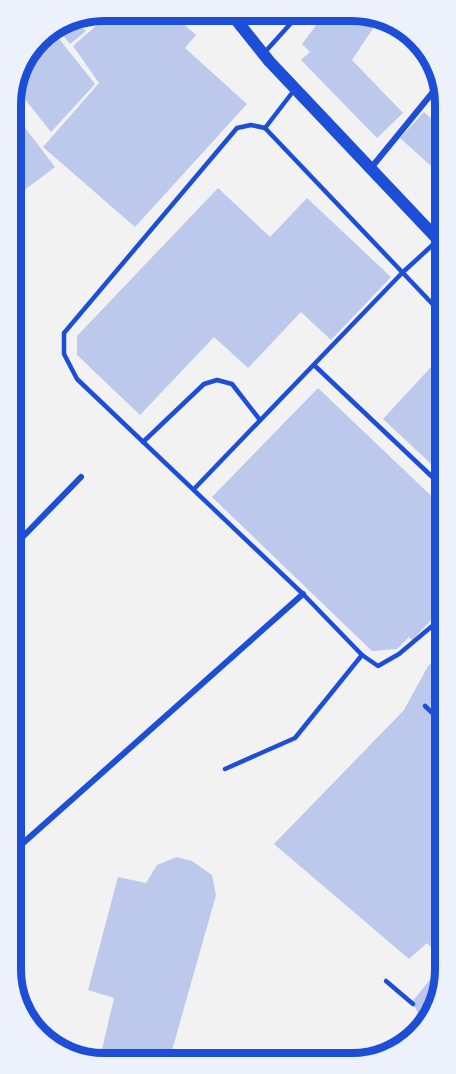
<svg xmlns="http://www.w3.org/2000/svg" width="456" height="1074" font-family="Cabin,sans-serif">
	<rect width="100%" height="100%" fill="#f2f2f2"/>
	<g fill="#bdc9ec">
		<path d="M 113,11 L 168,11 L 196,35 L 185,48 L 247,104 L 135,227 L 43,147 L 99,83 L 73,46 Z"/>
		<path d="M 262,12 L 284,12 L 275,22 Z"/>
		<path d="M 326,12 L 371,12 L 380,18 L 352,60 L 403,113 L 377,138 L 301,60 L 310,52 L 302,44 Z"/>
		<path d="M 76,21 L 86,31 L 70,44 L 57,28 Z"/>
		<path d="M 52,30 L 95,84 L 51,132 L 16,88 L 42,34 Z"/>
		<path d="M 424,112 L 443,129 L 441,175 L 400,138 Z"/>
		<path d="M 19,120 L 55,167 L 11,200 L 11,127 Z"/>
		<path d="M 443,175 L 443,196 L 432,186 Z"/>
		<path d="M 218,188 L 270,237 L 307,198 L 391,277 L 331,340 L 301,312 L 248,368 L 214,337 L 140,415 L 77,355 L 77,336 Z"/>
		<path d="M 443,354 L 444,476 L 383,419 Z"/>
		<path d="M 318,388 L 444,508 L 444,607 L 412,640 L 409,637 L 397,649 L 372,651 L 212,497 Z"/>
		<path d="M 444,652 L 445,977 L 425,1025 L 412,1002 L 445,961 L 427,943 L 409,959 L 274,844 L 404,710 L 428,666 Z"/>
		<path d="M 177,857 L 192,861 L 212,875 L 216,895 L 169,1061 L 99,1062 L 114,998 L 88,990 L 118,877 L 146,883 L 157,865 Z"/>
	</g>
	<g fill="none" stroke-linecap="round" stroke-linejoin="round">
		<g stroke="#1d4ed8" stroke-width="4.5">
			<path d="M 265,52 L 301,12"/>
			<path d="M 265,128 L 295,89"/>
			<path d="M 443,315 L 265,128 L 251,125 L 237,128 L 64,333 L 64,354 L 77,379 L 303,594 L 362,655 L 378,666 L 399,654 L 444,616"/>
			<path d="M 314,365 L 444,488"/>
			<path d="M 143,442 L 204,384 L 217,380 L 232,384 L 260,420"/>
			<path d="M 194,489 L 402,273 L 438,240"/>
			<path d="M 425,706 L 444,724"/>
			<path d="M 225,769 L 295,738 L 362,655"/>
			<path d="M 13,840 L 20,846"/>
			<path d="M 386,981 L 413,1004"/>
			<path d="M 87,1062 L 94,1055"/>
		</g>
		<g stroke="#1d4ed8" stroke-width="6">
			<path d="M 371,168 L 442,81"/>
			<path d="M 12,548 L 81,477"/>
			<path d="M 13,852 L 303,594"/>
		</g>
		<path stroke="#1d4ed8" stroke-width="12" d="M 229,11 L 269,61 L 443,245"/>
	</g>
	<path d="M0 0H456V1074H0ZM104 21H352A83 83 0 0 1 435 104V970A83 83 0 0 1 352 1053H104A83 83 0 0 1 21 970V104A83 83 0 0 1 104 21Z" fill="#edf1fc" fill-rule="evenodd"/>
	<path fill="none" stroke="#1d4ed8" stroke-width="8" d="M104 21H352A83 83 0 0 1 435 104V970A83 83 0 0 1 352 1053H104A83 83 0 0 1 21 970V104A83 83 0 0 1 104 21Z"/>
</svg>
